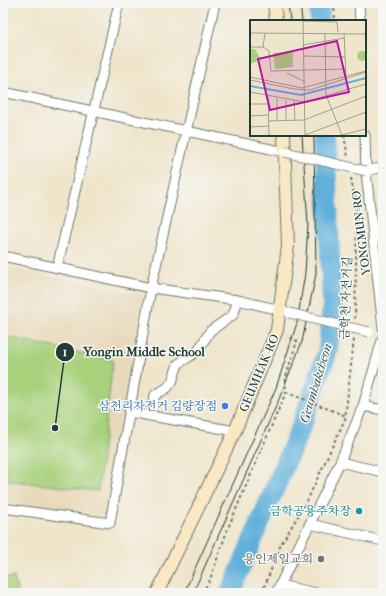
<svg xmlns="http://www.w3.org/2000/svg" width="386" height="596" font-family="'IM FELL French Canon','Noto Serif KR',serif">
	<rect width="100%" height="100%" fill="#f6f6f2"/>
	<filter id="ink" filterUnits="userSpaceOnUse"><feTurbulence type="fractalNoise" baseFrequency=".025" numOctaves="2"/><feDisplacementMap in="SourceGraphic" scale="8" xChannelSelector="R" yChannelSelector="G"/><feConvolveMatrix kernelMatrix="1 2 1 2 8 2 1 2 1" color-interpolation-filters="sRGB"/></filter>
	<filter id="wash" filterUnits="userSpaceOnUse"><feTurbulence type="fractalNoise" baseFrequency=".012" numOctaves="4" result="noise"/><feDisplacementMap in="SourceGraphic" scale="16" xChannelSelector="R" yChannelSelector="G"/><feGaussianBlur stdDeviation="0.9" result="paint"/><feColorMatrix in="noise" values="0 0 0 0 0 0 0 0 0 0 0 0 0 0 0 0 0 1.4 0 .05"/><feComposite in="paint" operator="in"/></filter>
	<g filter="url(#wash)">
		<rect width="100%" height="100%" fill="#efe5cb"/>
		<path fill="#e8d9ba" d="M 3,267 L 143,295 L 105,516 L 3,503 Z"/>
		<g fill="#a8d17c" stroke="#648758">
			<path d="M 3,336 L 113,360 L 98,491 L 3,480 Z"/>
			<path d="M 14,577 L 18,593 L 3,593 L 3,578 Z"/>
		</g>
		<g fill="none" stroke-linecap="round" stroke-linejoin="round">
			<g stroke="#61b0db" stroke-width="20">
				<path d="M 319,3 L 320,21"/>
				<path d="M 230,593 L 301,427 L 328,350 L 332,303 L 325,135"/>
			</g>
		</g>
	</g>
	<g filter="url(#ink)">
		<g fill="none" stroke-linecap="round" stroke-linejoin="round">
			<g stroke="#687869" stroke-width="11">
				<g id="street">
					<path d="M 359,3 L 360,21"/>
					<path d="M 3,92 L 285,152"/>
					<path d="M 365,135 L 366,171 L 383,328"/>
					<path d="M 366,171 L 383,167"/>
					<path d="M 3,256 L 151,288 L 238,300 L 284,311"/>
					<path d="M 57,268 L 119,3"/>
					<path d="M 363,406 L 383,410"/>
					<path d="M 129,412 L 235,431"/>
					<path d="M 150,416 L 155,395 L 167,388 L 172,382 L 178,364 L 198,351 L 210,331 L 233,315 L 238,300"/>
					<path d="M 340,462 L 383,472"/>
					<path d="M 3,508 L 110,523 L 151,288 L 215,3"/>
					<path d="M 310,524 L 383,541"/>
					<path d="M 280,585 L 316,593"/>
					<path d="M 276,593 L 340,462 L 363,406 L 383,337"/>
				</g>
			</g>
			<g stroke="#687869" stroke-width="14">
				<g id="secondary">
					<path d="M 274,3 L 276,21"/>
					<path d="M 157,593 L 235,431 L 277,330 L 288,246 L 284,135"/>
				</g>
			</g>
			<g stroke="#687869" stroke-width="2" stroke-dasharray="3 3" stroke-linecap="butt">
				<path d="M 334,3 L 335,21"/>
				<path d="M 344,135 L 348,157"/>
				<path d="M 351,178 L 357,210 L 355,319"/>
				<path d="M 286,392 L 346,416"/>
				<path d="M 202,593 L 209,582 L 228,528 L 286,392 L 285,380 L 297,341 L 287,336"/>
				<path d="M 262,593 L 281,544 L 306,503 L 345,419 L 354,339"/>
			</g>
			<use href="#street" stroke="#fff" stroke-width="9"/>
			<use href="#secondary" stroke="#fae7c3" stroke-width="12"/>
			<g stroke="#1f3d34" stroke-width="1">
				<path d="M 288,3 L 290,21"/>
				<path d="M 300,3 L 302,21"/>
				<path d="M 184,593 L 276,388 L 297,323 L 305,273 L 308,224 L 302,135"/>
				<path d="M 193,593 L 277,404 L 302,342 L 316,274 L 314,135"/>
			</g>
			<g stroke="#687869" stroke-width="11" stroke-linecap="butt">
				<g id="street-bridge">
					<path d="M 285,152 L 366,171"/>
					<path d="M 289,313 L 369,332"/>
				</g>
			</g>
			<use href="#street-bridge" stroke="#fff" stroke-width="9"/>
		</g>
	</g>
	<circle fill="#3f7fe0" stroke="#f6f6f2" stroke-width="1.5" cx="225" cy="406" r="4"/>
	<circle fill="#0f9aa8" stroke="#f6f6f2" stroke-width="1.5" cx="359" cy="511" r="4"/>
	<circle fill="#6b7280" stroke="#f6f6f2" stroke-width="1.5" cx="321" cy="559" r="4"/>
	<g text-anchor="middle" stroke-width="3" stroke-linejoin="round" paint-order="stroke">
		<g font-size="12" fill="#1f3d34" stroke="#f6f6f2">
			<text transform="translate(361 233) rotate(-97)" y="4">YONGMUN-RO</text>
			<text transform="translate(346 298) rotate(-88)" y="4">금학천 자전거길</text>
			<text transform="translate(259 373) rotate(-67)" y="4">GEUMHAK-RO</text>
		</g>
		<g font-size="12" fill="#366cbe" stroke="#f6f6f2" text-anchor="end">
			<text x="217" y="410">삼천리자전거 김량장점</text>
		</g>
		<g font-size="12" fill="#0d838f" stroke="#f6f6f2" text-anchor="end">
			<text x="351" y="515">금학공용주차장</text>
		</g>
		<g font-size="12" fill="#5b616d" stroke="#f6f6f2" text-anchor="end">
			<text x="313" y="563">용인제일교회</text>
		</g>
		<g font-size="13" font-style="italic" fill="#305a5e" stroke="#f6f6f2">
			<text transform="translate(315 383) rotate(-73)" y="5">Geumhakcheon</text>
		</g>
	</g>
	<g transform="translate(250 20)">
		<rect width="116" height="116" fill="#efe5cb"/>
		<path d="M 0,29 L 5,29 L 11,40 L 0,44 ZM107 36a5 5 0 1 1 10 0a5 5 0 1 1-10 0ZM 43,31 L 43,47 L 25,49 L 23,33 Z" fill="#a8d17c"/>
		<path fill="none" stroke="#61b0db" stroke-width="2" d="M 0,66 L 51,75 L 116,58"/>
		<path fill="none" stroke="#9ca28f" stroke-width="1" d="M 53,0 L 55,116M 53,1 L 87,2 L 88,12M 0,13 L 116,14M 15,13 L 13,27 L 19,31 L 21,51 L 95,49M 75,13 L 76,75 L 92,115M 94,13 L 96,57M 53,25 L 94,18M 0,27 L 13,27M 54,36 L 95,37M 37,53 L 55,62M 0,57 L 52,68 L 116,51M 0,60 L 44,69 L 60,70 L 116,52M 0,72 L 55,82 L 116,64M 18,76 L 19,116M 27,78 L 27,101M 44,81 L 45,100M 0,84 L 18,84M 0,96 L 18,95M 18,101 L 54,100 L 116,76M 36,101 L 36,80M 0,107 L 19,106M 55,115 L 116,92M 88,116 L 116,109"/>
		<path fill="#b5179e" fill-opacity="0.15" stroke="#b5179e" stroke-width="2" d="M 87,21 L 99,72 L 20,90 L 8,39 Z"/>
		<rect width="116" height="116" fill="none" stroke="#1f3d34" stroke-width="2"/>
	</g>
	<path fill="none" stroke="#1f3d34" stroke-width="1.5" d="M55 428L65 352"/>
	<g fill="#1f3d34" stroke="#f6f6f2" stroke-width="1.5">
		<circle cx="55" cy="428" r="4"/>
		<circle cx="65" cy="352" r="10"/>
	</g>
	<g font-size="12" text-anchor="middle" font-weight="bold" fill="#fff">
		<text x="65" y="356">1</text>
	</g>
	<g font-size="13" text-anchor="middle" font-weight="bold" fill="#1f3d34" stroke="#f6f6f2" stroke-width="3" stroke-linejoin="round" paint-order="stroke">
		<text x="144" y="356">Yongin Middle School</text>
	</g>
	<rect width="386" height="596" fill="none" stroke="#f6f6f2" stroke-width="16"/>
</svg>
